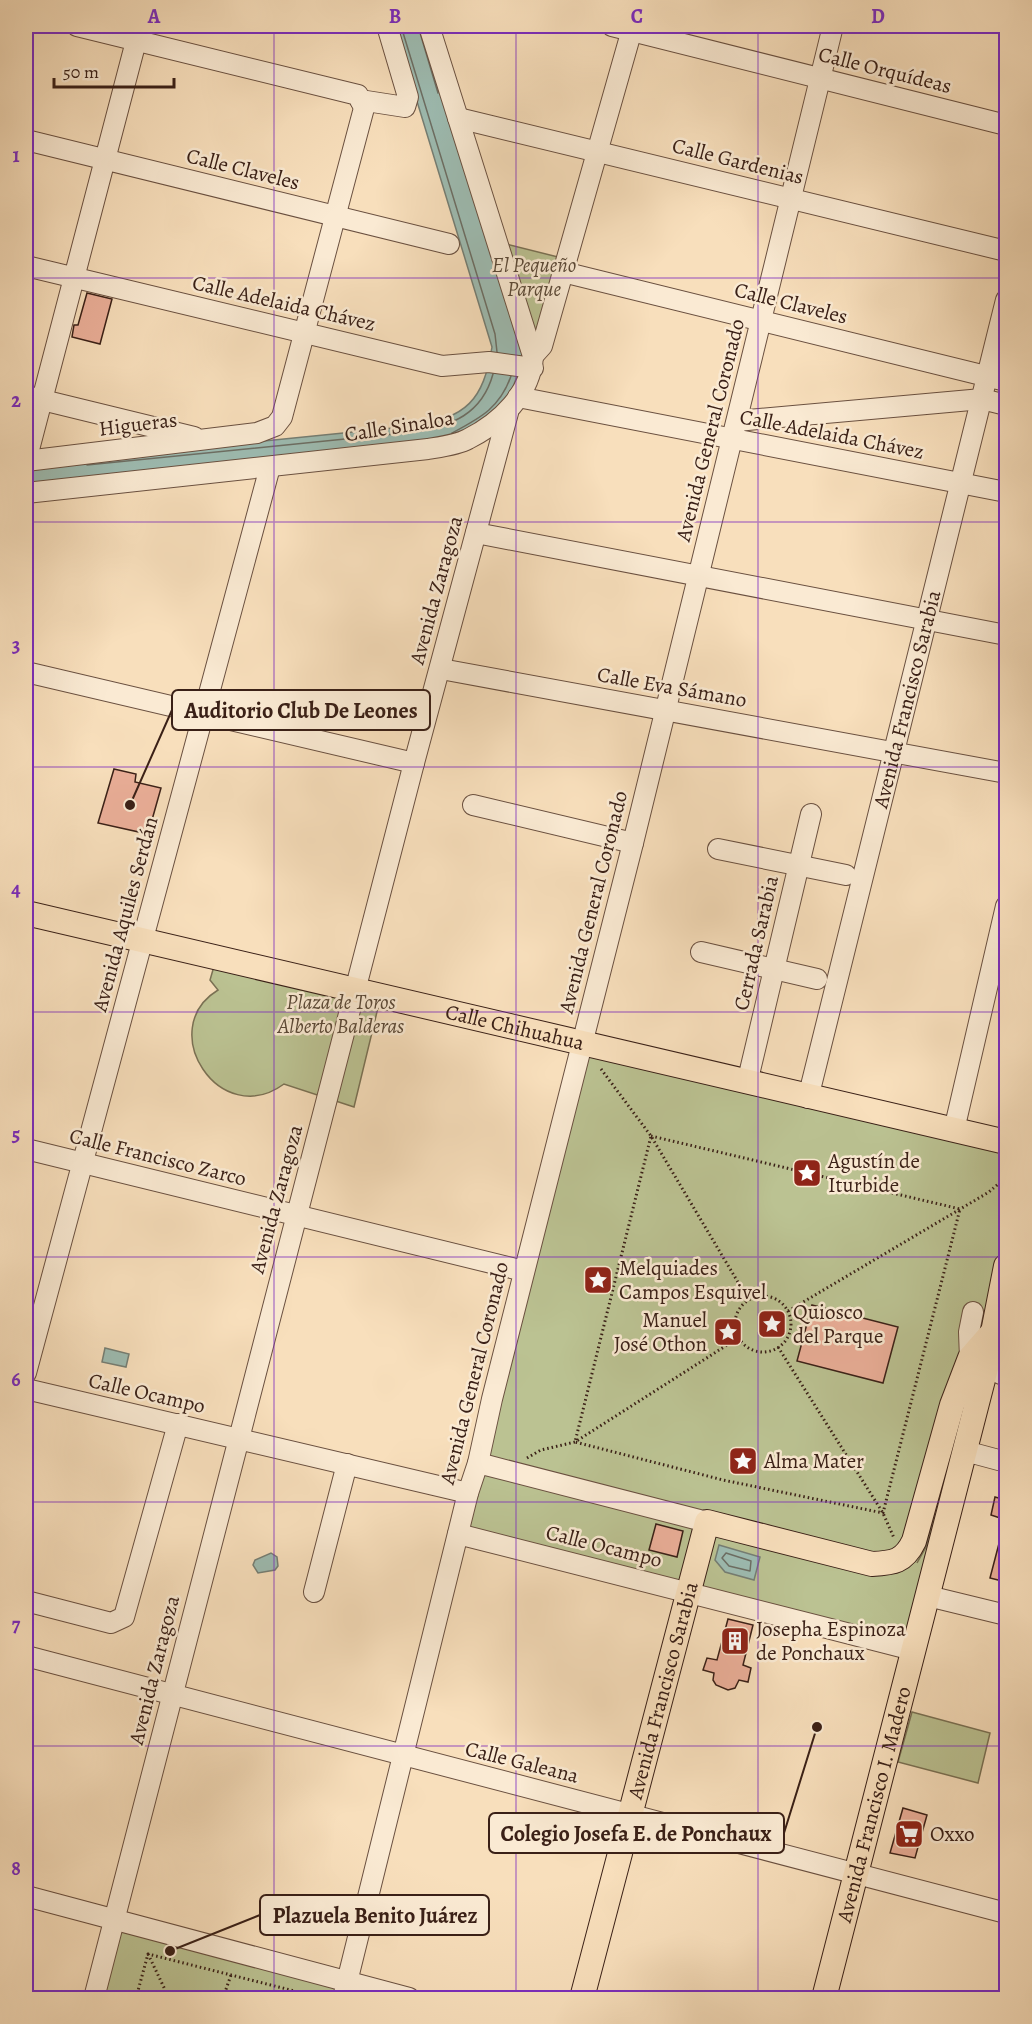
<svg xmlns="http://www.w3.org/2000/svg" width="1032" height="2024" font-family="Alegreya,serif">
	<rect width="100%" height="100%" fill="#f8dfbc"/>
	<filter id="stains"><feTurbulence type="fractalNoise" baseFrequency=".00333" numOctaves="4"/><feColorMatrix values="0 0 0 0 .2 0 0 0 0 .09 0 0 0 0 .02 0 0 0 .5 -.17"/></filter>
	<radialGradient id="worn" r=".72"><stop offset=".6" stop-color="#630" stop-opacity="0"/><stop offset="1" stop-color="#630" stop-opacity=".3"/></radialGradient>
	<g fill="#bbc292" stroke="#7a7154" stroke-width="1.5">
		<path d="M 498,242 L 566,259 L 535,355 Z"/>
		<path d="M 219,949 L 383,987 L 354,1107 L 284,1084 C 220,1131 154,1029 218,990 L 210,980 Z"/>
		<path d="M 585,1041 L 1006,1143 L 1006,1289 L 954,1419 L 925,1547 L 917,1563 L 926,1547 L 965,1397 L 920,1650 L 464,1534 Z"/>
		<path d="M 912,1712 L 990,1733 L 978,1783 L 898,1762 Z"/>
		<path d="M 115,1919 L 350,1983 L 346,1998 L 95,1998 Z"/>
	</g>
	<g fill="#9dbcb2" stroke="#757e74" stroke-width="1.5">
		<path d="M 394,26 L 423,26 L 523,353 C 511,411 498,412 449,441 L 26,489 L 26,465 L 413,426 C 467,417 483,401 492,347 Z"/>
		<path d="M 105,1348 L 129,1354 L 126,1367 L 102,1362 Z"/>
		<path d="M 719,1545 L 760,1557 L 754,1580 L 725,1572 L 715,1560 Z"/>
		<path d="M 271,1553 L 277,1557 L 278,1566 L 275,1570 L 258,1573 L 253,1565 L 255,1560 Z"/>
	</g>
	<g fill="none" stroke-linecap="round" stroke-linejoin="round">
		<g stroke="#6c6e64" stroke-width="1.5">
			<path d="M 401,26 L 495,334 L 497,352"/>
			<path d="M 418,26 L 438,93"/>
			<path d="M 452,433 C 480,418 500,408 511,376"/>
			<path d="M 87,465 L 414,432 C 452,426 482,414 493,374"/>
			<path d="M 726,1553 L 751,1561 L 750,1571 L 729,1566 L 722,1558 Z"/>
		</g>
	</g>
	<g fill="#ebaf99" stroke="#3a2017" stroke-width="1.5">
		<path d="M 87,293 L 112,299 L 100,344 L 72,337 L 74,325 L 78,325 Z"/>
		<path d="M 114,769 L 136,774 L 135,782 L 161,788 L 148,834 L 98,823 Z"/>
		<path d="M 812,1305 L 898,1327 L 883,1383 L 797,1361 Z"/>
		<path d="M 995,1497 L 1006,1500 L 1006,1520 L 991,1515 Z"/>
		<path d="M 656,1524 L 683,1531 L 677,1557 L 649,1550 Z"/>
		<path d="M 1002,1532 L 1006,1533 L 1006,1582 L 990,1578 Z"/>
		<path d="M 728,1619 L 753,1625 L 743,1665 L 751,1668 L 748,1682 L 739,1680 L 735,1688 L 728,1690 L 716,1685 L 713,1680 L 714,1673 L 703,1670 L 707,1658 L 717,1660 Z"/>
		<path d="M 903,1808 L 927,1815 L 915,1858 L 890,1853 Z"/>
	</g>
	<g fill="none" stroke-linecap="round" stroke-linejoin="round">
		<g stroke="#6a5040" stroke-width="22">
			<g id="minor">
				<path d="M 612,26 L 1006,125"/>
				<path d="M 360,100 L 405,107 L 408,97 L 387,26"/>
				<path d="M 458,118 L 1006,251"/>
				<path d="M 26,140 L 449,244"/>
				<path d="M 26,266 L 442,366 L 489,362 L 533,368"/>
				<path d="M 563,272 L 1006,381"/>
				<path d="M 533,356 L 542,346 L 633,26"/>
				<path d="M 26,396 L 194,437"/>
				<path d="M 518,397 L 1006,492"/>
				<path d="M 737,421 L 982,399 L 1006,405"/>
				<path d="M 26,461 L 257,433 L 275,426 L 282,417 L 364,108 L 358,95 L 77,26"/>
				<path d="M 26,461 L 140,26"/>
				<path d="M 26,493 L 428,449 C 440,447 457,445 468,439 C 500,423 531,394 533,356 L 429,26"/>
				<path d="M 476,533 L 1006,635"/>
				<path d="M 441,669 L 1006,773"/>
				<path d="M 26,672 L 414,763"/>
				<path d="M 473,805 L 633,843"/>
				<path d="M 718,849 L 846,875"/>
				<path d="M 701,952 L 817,979"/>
				<path d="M 747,1083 L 811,814"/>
				<path id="s1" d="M 808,1098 L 1006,300"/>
				<path d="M 954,1130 L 1006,906"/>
				<path d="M 26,1149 L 524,1271"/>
				<path d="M 973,1312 L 969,1332 L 970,1358 L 986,1368 L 1006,1376"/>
				<path d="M 26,1373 L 270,467"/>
				<path d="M 26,1389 L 468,1493"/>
				<path d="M 965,1451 L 1006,1462"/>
				<path d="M 478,1463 L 707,1522"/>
				<path d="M 458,1534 L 913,1650"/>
				<path d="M 314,1592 L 347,1464"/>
				<path d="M 928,1596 L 1006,1615"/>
				<path d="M 26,1601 L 111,1623 L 124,1617 L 178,1424"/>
				<path d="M 26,1656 L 1006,1913"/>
				<path d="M 26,1896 L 409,1998"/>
				<path d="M 94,1998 L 414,763 L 508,413"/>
				<path d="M 343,1998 L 468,1493 L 478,1463 L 492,1399 L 633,843 L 833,26"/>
			</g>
		</g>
		<g stroke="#3a2017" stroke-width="26">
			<g id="major">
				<path id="s2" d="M 26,913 L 1006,1142"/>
				<path id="s3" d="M 582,1998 L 707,1522 L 872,1564 C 893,1563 904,1562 914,1541 L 952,1405 L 970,1358 L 1006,1317"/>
				<path id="s4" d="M 824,1998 L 986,1368 L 1006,1266"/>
			</g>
		</g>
		<g stroke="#3a2017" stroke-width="3" stroke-dasharray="1.5 3" stroke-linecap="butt">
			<path d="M 601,1069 L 651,1136 L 748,1299"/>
			<path d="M 651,1136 L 960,1209 L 883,1513 L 723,1480 L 575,1442 Z"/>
			<circle cx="763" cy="1324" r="28"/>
			<path d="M 788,1311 L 989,1192 L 1006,1177"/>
			<path d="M 778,1347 L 883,1513 L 894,1538"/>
			<path d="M 527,1458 L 541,1450 L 575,1442 L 738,1338"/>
			<path d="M 148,1954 L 169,1998"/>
			<path d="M 136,1998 L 148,1954 L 322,1998"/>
			<path d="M 223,1998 L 231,1975"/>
		</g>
		<use href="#minor" stroke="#faead3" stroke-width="20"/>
		<use href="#major" stroke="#f8dfbc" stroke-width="24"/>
	</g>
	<path fill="none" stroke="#7b2cbf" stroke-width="1.5" stroke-opacity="0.55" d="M 274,26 L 274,1998M 516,26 L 516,1998M 758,26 L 758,1998M 26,278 L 1006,278M 26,522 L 1006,522M 26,767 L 1006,767M 26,1012 L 1006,1012M 26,1257 L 1006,1257M 26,1502 L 1006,1502M 26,1746 L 1006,1746"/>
	<defs>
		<g id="sight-square" transform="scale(1.5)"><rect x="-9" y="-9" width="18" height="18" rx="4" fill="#8f2418" stroke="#faead3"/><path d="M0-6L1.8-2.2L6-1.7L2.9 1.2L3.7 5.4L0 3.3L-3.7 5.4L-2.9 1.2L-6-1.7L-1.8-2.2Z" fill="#fff"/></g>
		<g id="building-square" transform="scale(1.5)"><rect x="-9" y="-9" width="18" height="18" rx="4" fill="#8f2418" stroke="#faead3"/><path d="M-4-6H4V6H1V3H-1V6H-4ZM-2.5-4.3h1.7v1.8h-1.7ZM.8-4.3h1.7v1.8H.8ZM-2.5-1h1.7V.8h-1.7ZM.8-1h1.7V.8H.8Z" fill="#fff"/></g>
		<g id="supermarket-square" transform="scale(1.5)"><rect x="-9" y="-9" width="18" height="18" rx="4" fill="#8f2418" stroke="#faead3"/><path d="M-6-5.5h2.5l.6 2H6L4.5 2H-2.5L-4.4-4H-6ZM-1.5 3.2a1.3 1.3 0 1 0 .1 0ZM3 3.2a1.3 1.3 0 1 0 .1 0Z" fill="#fff"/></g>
	</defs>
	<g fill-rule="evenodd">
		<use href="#sight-square" x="807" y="1173"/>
		<use href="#sight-square" x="598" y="1280"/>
		<use href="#sight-square" x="772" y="1324"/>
		<use href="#sight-square" x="728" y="1332"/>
		<use href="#sight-square" x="743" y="1461"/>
		<use href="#building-square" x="735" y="1641"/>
		<use href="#supermarket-square" x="909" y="1834"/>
	</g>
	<g text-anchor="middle" stroke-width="5" stroke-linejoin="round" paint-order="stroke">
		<g font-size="21" fill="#3a2017" stroke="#faead3">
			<text transform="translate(885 70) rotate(14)" y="7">Calle Orquídeas</text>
			<text transform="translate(738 161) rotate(14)" y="7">Calle Gardenias</text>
			<text transform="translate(243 169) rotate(14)" y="7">Calle Claveles</text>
			<text transform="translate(284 303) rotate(13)" y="7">Calle Adelaida Chávez</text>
			<text transform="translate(791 303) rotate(14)" y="7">Calle Claveles</text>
			<text transform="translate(138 424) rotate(-7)" y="7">Higueras</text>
			<text transform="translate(399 426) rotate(-9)" y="7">Calle Sinaloa</text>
			<text transform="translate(710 430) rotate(-76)" y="7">Avenida General Coronado</text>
			<text transform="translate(832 434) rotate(11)" y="7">Calle Adelaida Chávez</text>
			<text transform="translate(436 590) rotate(-75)" y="7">Avenida Zaragoza</text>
			<text transform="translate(672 687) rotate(10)" y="7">Calle Eva Sámano</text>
			<text dy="7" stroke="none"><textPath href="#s1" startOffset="411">Avenida Francisco Sarabia</textPath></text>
			<text transform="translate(593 902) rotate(-76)" y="7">Avenida General Coronado</text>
			<text transform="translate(125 914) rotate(-75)" y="7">Avenida Aquiles Serdán</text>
			<text transform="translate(756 943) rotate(-77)" y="7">Cerrada Sarabia</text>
			<text dy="7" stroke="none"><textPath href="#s2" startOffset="502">Calle Chihuahua</textPath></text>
			<text transform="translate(158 1157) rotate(14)" y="7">Calle Francisco Zarco</text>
			<text transform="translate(276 1199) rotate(-75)" y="7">Avenida Zaragoza</text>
			<text transform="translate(474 1373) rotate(-76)" y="7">Avenida General Coronado</text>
			<text transform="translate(147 1393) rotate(13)" y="7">Calle Ocampo</text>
			<text transform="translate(604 1546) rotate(14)" y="7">Calle Ocampo</text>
			<text transform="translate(154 1670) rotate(-76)" y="7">Avenida Zaragoza</text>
			<text dy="7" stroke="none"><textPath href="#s3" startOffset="318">Avenida Francisco Sarabia</textPath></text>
			<text transform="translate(522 1762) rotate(14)" y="7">Calle Galeana</text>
			<text dy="7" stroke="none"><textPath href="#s4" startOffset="200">Avenida Francisco I. Madero</textPath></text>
		</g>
		<g font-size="21" font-style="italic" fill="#5a4836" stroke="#faead3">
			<text x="534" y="272">El Pequeño<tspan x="534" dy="24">Parque</tspan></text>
			<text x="341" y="1009">Plaza de Toros<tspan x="341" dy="24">Alberto Balderas</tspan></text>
		</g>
		<g font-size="21" fill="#3a2017" stroke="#faead3" text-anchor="start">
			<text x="828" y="1168">Agustín de<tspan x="828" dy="24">Iturbide</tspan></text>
			<text x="619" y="1275">Melquiades<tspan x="619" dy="24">Campos Esquivel</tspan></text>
			<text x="793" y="1319">Quiosco<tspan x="793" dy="24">del Parque</tspan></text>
			<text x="707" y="1327" text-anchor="end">Manuel<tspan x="707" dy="24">José Othon</tspan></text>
			<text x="764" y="1468">Alma Mater</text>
			<text x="756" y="1636">Josepha Espinoza<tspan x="756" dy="24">de Ponchaux</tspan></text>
			<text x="930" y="1841">Oxxo</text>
		</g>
	</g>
	<path fill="none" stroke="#3a2017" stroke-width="2" d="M130 805L172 710M817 1727L784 1833M170 1951L260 1915"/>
	<g fill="#3a2017" stroke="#faead3" stroke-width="2">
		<circle cx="130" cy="805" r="6"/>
		<circle cx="817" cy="1727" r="6"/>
		<circle cx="170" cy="1951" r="6"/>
	</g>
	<g fill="#faead3" stroke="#3a2017" stroke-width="2">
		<rect x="172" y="690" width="258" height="40" rx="6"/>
		<rect x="489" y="1813" width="295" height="40" rx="6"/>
		<rect x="260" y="1895" width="229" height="40" rx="6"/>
	</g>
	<g font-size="22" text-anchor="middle" font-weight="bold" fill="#3a2017">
		<text x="301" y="718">Auditorio Club De Leones</text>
		<text x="636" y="1841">Colegio Josefa E. de Ponchaux</text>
		<text x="375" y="1923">Plazuela Benito Juárez</text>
	</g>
	<rect width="1032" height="2024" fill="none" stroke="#f8dfbc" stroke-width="66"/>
	<path d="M54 78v9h120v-9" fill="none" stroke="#3a2017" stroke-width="3"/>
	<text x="63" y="78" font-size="18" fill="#3a2017" stroke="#faead3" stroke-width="4.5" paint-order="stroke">50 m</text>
	<rect x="33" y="33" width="966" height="1958" fill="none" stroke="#7b2cbf" stroke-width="2"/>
	<g font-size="20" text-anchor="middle" font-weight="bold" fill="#7b2cbf">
		<text x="154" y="23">A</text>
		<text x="395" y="23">B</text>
		<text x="637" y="23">C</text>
		<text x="878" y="23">D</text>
		<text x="16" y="162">1</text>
		<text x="16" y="407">2</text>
		<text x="16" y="652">3</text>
		<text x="16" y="896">4</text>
		<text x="16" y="1141">5</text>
		<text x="16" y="1386">6</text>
		<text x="16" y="1631">7</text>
		<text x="16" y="1875">8</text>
	</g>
	<rect width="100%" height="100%" filter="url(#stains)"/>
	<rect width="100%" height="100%" fill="url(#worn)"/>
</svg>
